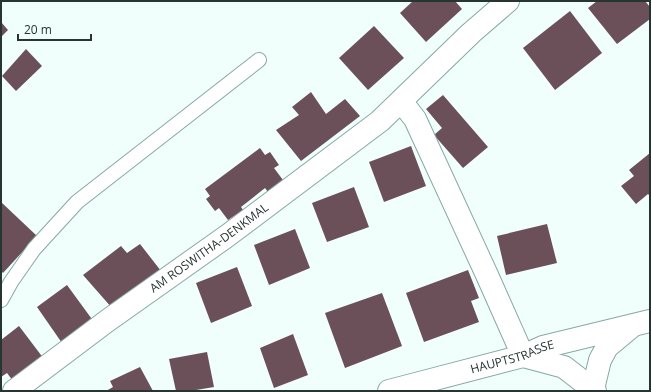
<svg xmlns="http://www.w3.org/2000/svg" width="651" height="392" font-family="'Open Sans',sans-serif">
	<rect width="100%" height="100%" fill="#f0fefc"/>
	<g fill="#6b4f59">
		<path d="M 413,1 L 455,1 L 462,9 L 426,42 L 400,13 Z"/>
		<path d="M 597,1 L 645,1 L 650,7 L 650,19 L 617,44 L 588,8 Z"/>
		<path d="M 570,11 L 602,53 L 555,90 L 523,48 Z"/>
		<path d="M 1,22 L 8,30 L 1,37 Z"/>
		<path d="M 374,26 L 404,58 L 368,90 L 339,58 Z"/>
		<path d="M 26,49 L 42,66 L 16,91 L 2,76 Z"/>
		<path d="M 311,92 L 326,114 L 345,99 L 360,116 L 301,161 L 276,130 L 299,115 L 292,107 Z"/>
		<path d="M 443,95 L 488,147 L 463,168 L 434,135 L 442,128 L 426,109 Z"/>
		<path d="M 411,146 L 426,186 L 384,202 L 369,162 Z"/>
		<path d="M 260,148 L 265,155 L 270,152 L 279,165 L 274,168 L 283,180 L 268,192 L 265,188 L 241,207 L 243,210 L 228,220 L 219,208 L 215,211 L 206,199 L 210,196 L 205,189 Z"/>
		<path d="M 650,153 L 650,196 L 648,194 L 636,204 L 621,186 L 634,176 L 629,170 Z"/>
		<path d="M 354,187 L 369,227 L 327,242 L 312,203 Z"/>
		<path d="M 1,202 L 37,236 L 3,273 L 1,271 Z"/>
		<path d="M 547,224 L 557,263 L 506,275 L 497,236 Z"/>
		<path d="M 295,229 L 310,268 L 269,285 L 254,245 Z"/>
		<path d="M 140,244 L 161,271 L 112,308 L 83,275 L 121,246 L 127,253 Z"/>
		<path d="M 237,267 L 252,306 L 211,323 L 196,283 Z"/>
		<path d="M 468,270 L 479,298 L 471,301 L 479,322 L 424,342 L 406,293 Z"/>
		<path d="M 67,285 L 94,322 L 62,343 L 37,307 Z"/>
		<path d="M 382,293 L 402,346 L 345,368 L 325,313 Z"/>
		<path d="M 19,326 L 44,359 L 13,381 L 7,373 L 1,377 L 1,340 Z"/>
		<path d="M 293,334 L 308,375 L 274,388 L 260,348 Z"/>
		<path d="M 207,352 L 214,387 L 196,390 L 196,391 L 176,391 L 169,359 Z"/>
		<path d="M 140,367 L 153,391 L 106,391 L 113,387 L 110,381 Z"/>
	</g>
	<g fill="none" stroke-linecap="round" stroke-linejoin="round">
		<g stroke="#86a9a4" stroke-width="16">
			<path id="service" d="M 1,300 L 11,282 L 34,249 L 77,202 L 259,60"/>
		</g>
		<g stroke="#86a9a4" stroke-width="24">
			<g id="minor">
				<path d="M 401,101 L 415,119 L 487,275 L 523,356"/>
				<path d="M 523,356 L 564,367 L 595,391"/>
				<path d="M 593,389 L 600,360 L 607,347 L 631,327"/>
				<path id="s1" d="M 14,391 L 107,321 L 227,236 L 380,121 L 471,33 L 508,1"/>
				<path id="s2" d="M 389,391 L 523,356 L 543,347 L 650,321"/>
			</g>
		</g>
		<use href="#service" stroke="#fff" stroke-width="14"/>
		<use href="#minor" stroke="#fff" stroke-width="22"/>
	</g>
	<g text-anchor="middle" stroke-width="4" stroke-linejoin="round" paint-order="stroke">
		<g font-size="12" fill="#263432" stroke="#f0fefc">
			<text dy="4" stroke="none"><textPath href="#s1" startOffset="242">AM ROSWITHA-DENKMAL</textPath></text>
			<text dy="4" stroke="none"><textPath href="#s2" startOffset="128">HAUPTSTRASSE</textPath></text>
		</g>
	</g>
	<rect width="651" height="392" fill="none" stroke="#263432" stroke-width="4"/>
	<path d="M18 34v6h73v-6" fill="none" stroke="#263432" stroke-width="2"/>
	<text x="24" y="34" font-size="12" fill="#263432" stroke="#f0fefc" stroke-width="3" paint-order="stroke">20 m</text>
</svg>
